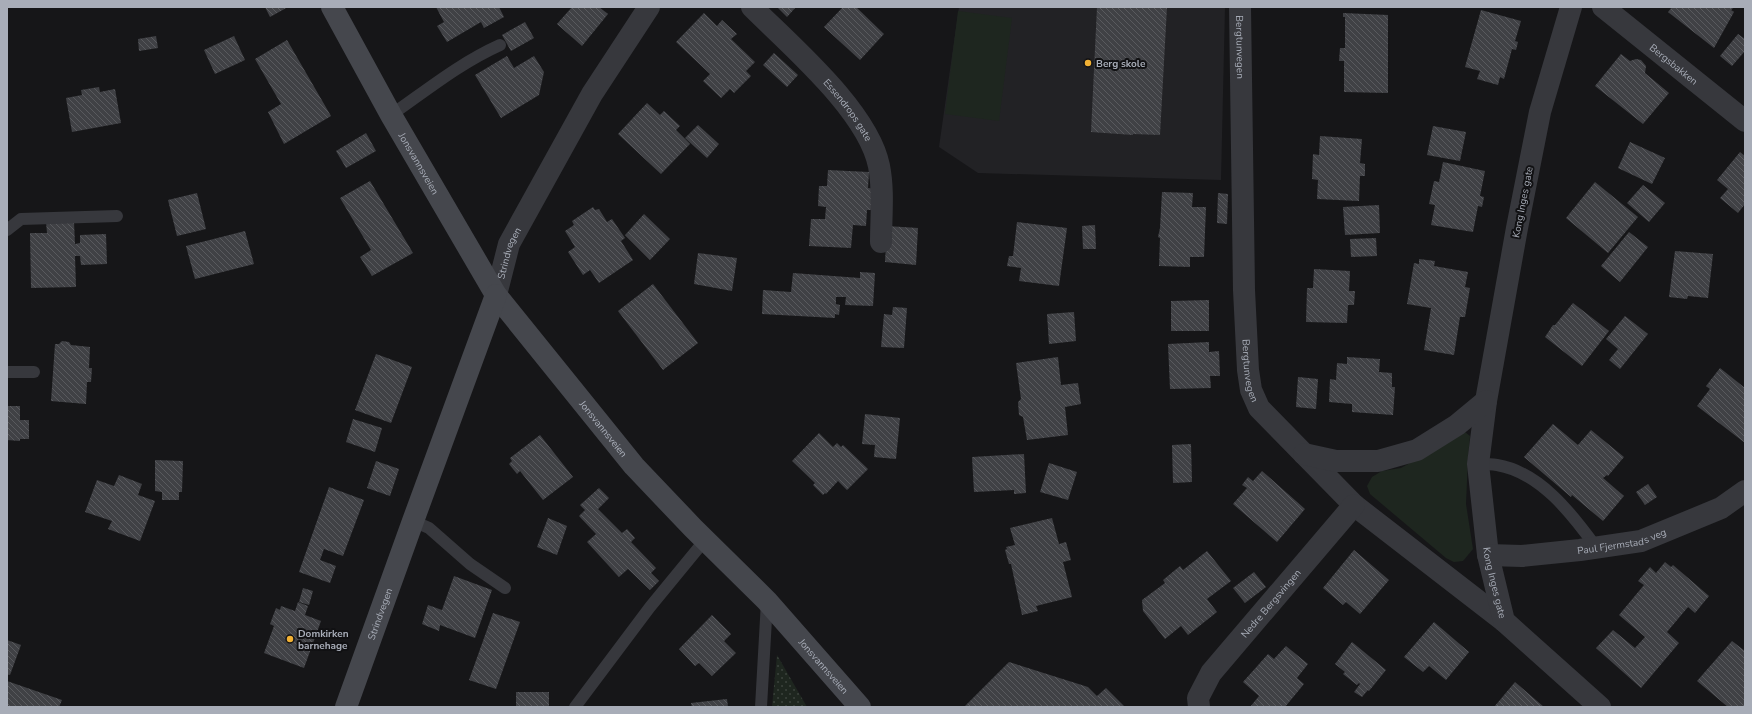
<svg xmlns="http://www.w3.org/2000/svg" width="1752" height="714" font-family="'Nunito Sans',sans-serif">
	<defs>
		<pattern id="park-dots" width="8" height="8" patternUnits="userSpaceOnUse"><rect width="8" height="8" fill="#1e261f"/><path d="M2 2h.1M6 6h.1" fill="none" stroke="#3c433d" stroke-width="1.8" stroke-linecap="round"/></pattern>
		<pattern id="building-back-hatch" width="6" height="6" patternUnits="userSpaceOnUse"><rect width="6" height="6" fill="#404145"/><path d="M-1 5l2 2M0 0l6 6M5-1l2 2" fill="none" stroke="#595a5e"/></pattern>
	</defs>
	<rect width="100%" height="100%" fill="#161618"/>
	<path fill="#222225" d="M 959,7 L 1225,7 L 1221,180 L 978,173 L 939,147 Z"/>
	<g fill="#1e261f">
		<path d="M 958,11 L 1012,18 L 999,121 L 945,114 Z"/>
		<path d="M 1465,432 L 1470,436 L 1468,458 L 1466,504 L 1473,549 L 1463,561 L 1454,562 L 1446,558 L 1370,494 L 1367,486 L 1372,477 L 1382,471 L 1401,468 Z"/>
	</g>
	<path fill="url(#park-dots)" d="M 777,655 L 807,707 L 772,707 Z"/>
	<g fill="url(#building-back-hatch)">
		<path d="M 265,7 L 288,7 L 270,17 Z"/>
		<path d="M 436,7 L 499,7 L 504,17 L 484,28 L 481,22 L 447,42 L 437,26 L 444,22 Z"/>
		<path d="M 572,7 L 599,7 L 608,14 L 582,46 L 557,24 Z"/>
		<path d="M 777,7 L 796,7 L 787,17 Z"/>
		<path d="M 843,7 L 856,7 L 884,34 L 860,60 L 824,27 Z"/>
		<path d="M 1097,7 L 1167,7 L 1160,135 L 1133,134 L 1133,135 L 1091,132 Z"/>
		<path d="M 1672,7 L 1734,7 L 1731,10 L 1734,12 L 1714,48 L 1668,12 Z"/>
		<path d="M 1481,10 L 1521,21 L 1515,41 L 1518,42 L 1516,50 L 1512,49 L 1504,79 L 1500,77 L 1498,85 L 1477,79 L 1480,71 L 1465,67 Z"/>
		<path d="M 704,13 L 717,26 L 722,20 L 737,34 L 731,39 L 755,62 L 746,71 L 751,76 L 734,93 L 730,89 L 721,98 L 703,81 L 710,74 L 676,42 Z"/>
		<path d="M 1343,13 L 1388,15 L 1388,93 L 1344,92 L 1344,61 L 1339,61 L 1340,48 L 1345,48 L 1345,17 L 1343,17 Z"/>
		<path d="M 525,22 L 534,38 L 511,51 L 502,35 Z"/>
		<path d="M 1738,34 L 1745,39 L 1745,51 L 1732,66 L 1720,56 Z"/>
		<path d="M 156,36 L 158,48 L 139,51 L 138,39 Z"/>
		<path d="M 234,36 L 245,60 L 215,74 L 204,50 Z"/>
		<path d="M 287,40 L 331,116 L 284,144 L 268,112 L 281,104 L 255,59 Z"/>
		<path d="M 774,53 L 798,75 L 787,87 L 763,65 Z"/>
		<path d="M 1621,54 L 1630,61 L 1636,59 L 1641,60 L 1646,66 L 1645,73 L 1669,93 L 1643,124 L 1595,86 Z"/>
		<path d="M 507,56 L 514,68 L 534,56 L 544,72 L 539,95 L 501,118 L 475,75 Z"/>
		<path d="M 99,87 L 100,92 L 115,89 L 121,123 L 72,132 L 66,98 L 82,95 L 81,90 Z"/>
		<path d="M 647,103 L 660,115 L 664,111 L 680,126 L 676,130 L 690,144 L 661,174 L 618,134 Z"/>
		<path d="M 698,125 L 719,144 L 707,158 L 685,138 Z"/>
		<path d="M 1433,126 L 1466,132 L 1460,161 L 1427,155 Z"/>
		<path d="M 366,133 L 376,151 L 346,168 L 336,151 Z"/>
		<path d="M 1320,136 L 1362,139 L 1360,163 L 1365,164 L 1365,176 L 1360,176 L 1359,201 L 1317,199 L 1318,180 L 1312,179 L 1313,154 L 1319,155 Z"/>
		<path d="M 1630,142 L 1665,158 L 1652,184 L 1618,168 Z"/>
		<path d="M 1740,152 L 1745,156 L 1745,204 L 1738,213 L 1720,198 L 1728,189 L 1717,180 Z"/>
		<path d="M 1443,162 L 1485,171 L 1480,196 L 1484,197 L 1482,207 L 1478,206 L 1473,232 L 1431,225 L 1435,205 L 1429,204 L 1434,181 L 1439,182 Z"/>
		<path d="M 828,170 L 869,172 L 868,188 L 876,189 L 874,210 L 867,210 L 866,226 L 853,225 L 851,248 L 809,246 L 811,219 L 825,219 L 826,207 L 818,206 L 819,186 L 827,186 Z"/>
		<path d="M 370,181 L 413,253 L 372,276 L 360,257 L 371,250 L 340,198 Z"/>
		<path d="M 1595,182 L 1638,217 L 1608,253 L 1566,218 Z"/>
		<path d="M 1643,185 L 1665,203 L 1649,222 L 1627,203 Z"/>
		<path d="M 1162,192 L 1193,193 L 1192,207 L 1206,207 L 1204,257 L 1190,257 L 1190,267 L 1159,266 L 1160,238 L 1158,237 L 1160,228 Z"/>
		<path d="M 197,193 L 206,229 L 177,236 L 168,200 Z"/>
		<path d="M 1218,193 L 1228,194 L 1227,224 L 1217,223 Z"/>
		<path d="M 1379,205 L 1380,233 L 1345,235 L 1343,207 Z"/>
		<path d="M 593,207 L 595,210 L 599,209 L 607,222 L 612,219 L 625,238 L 621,241 L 633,260 L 599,283 L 590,270 L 583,275 L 568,252 L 575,247 L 565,231 L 574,225 L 572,221 Z"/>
		<path d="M 644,214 L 670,239 L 650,260 L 625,235 Z"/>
		<path d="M 46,222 L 74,222 L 75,244 L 80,243 L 80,235 L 106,234 L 107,264 L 81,265 L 80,256 L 75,256 L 76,287 L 31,288 L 30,233 L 47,233 Z"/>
		<path d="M 1017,222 L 1067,228 L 1059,286 L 1019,281 L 1021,268 L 1007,266 L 1009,256 L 1013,256 Z"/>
		<path d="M 1095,225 L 1096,249 L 1083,249 L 1082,226 Z"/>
		<path d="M 887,226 L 918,228 L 916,265 L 885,262 Z"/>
		<path d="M 245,231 L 254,264 L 195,279 L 186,246 Z"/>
		<path d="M 1629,232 L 1648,247 L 1620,282 L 1601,266 Z"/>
		<path d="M 1376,238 L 1377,256 L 1351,257 L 1350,239 Z"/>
		<path d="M 1675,251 L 1713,254 L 1708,298 L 1688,296 L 1687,299 L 1669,297 Z"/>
		<path d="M 698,253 L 737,258 L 732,291 L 694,284 Z"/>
		<path d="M 1419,259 L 1435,261 L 1434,266 L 1468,272 L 1465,287 L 1470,288 L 1465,317 L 1460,317 L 1454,355 L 1424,350 L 1431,308 L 1407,304 L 1414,263 L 1419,264 Z"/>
		<path d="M 1314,269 L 1350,271 L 1349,291 L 1355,291 L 1354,305 L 1348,305 L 1347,323 L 1306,322 L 1307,288 L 1313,288 Z"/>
		<path d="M 860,272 L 875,273 L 873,306 L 845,305 L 846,297 L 836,297 L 836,304 L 840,305 L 839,315 L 835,314 L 835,318 L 762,314 L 763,290 L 791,292 L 793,273 L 860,278 Z"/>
		<path d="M 653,284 L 698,343 L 663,370 L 618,311 Z"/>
		<path d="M 1209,300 L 1209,331 L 1171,331 L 1171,301 Z"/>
		<path d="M 1573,303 L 1609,331 L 1582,366 L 1545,337 L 1553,325 L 1555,325 Z"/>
		<path d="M 893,307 L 907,308 L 904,348 L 881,347 L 884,314 L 892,315 Z"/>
		<path d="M 1074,312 L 1076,341 L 1049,344 L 1047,314 Z"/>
		<path d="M 1625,316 L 1648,334 L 1620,369 L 1609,360 L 1618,349 L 1606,339 Z"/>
		<path d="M 62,341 L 69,342 L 71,345 L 90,347 L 89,368 L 92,368 L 91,382 L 87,382 L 86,404 L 51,401 L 55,344 L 59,344 Z"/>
		<path d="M 1209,342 L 1209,352 L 1219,351 L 1220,376 L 1210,376 L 1211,388 L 1170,389 L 1168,344 Z"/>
		<path d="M 376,354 L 412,367 L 391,423 L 355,410 Z"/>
		<path d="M 1058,357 L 1061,385 L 1078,383 L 1081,404 L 1065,407 L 1068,435 L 1027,440 L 1023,417 L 1019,415 L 1018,402 L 1021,399 L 1016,363 Z"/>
		<path d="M 1347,357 L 1380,359 L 1379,372 L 1392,373 L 1392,387 L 1395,387 L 1393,415 L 1352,412 L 1352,404 L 1329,402 L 1330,379 L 1336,380 L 1337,363 L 1347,364 Z"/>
		<path d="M 1720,368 L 1745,388 L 1745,443 L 1697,406 L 1710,389 L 1706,386 Z"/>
		<path d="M 1298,377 L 1318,379 L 1316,409 L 1296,407 Z"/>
		<path d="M 7,406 L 20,406 L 20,420 L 29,420 L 29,439 L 20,439 L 20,441 L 7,440 Z"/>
		<path d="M 865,414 L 900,418 L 896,459 L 874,457 L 875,445 L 862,444 Z"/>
		<path d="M 353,419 L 382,428 L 375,452 L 346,442 Z"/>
		<path d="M 1553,424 L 1578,445 L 1591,430 L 1624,457 L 1608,476 L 1607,475 L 1603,478 L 1624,496 L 1603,521 L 1572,495 L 1571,497 L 1524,457 Z"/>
		<path d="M 819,433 L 833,447 L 837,443 L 841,447 L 843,445 L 868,469 L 847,490 L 838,481 L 826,494 L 825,493 L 823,495 L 813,485 L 815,483 L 792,461 Z"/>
		<path d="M 540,435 L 573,477 L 543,500 L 520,471 L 517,474 L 509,464 L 512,461 L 510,458 Z"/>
		<path d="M 1191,444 L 1192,482 L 1173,483 L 1172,445 Z"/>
		<path d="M 1024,454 L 1026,493 L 1014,494 L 1014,490 L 974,492 L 972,457 Z"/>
		<path d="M 155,460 L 183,461 L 182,492 L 179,492 L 179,500 L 162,500 L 162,492 L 155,491 Z"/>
		<path d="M 376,461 L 399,469 L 390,496 L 367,488 Z"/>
		<path d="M 1049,463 L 1077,472 L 1068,500 L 1040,492 Z"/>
		<path d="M 1262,471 L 1305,509 L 1277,542 L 1233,504 L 1247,488 L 1242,485 L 1248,477 L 1253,481 Z"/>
		<path d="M 119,475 L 142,484 L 138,495 L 155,501 L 140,541 L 108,529 L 112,521 L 85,512 L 97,480 L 114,486 Z"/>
		<path d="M 1648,484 L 1657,497 L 1645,505 L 1636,492 Z"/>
		<path d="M 329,487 L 364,500 L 343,556 L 324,549 L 320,560 L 336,566 L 330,583 L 299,572 Z"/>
		<path d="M 599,488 L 609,498 L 598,509 L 622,533 L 627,529 L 635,538 L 631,542 L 656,568 L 651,573 L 659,581 L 650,590 L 628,569 L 619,577 L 587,542 L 596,534 L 579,516 L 585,510 L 580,505 Z"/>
		<path d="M 548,518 L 567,526 L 557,555 L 537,547 Z"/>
		<path d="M 1052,518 L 1059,544 L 1066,542 L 1071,560 L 1063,562 L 1072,597 L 1036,606 L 1038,611 L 1022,615 L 1011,564 L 1009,564 L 1005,550 L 1007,549 L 1006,547 L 1015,545 L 1010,528 Z"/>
		<path d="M 1354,550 L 1389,580 L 1360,614 L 1346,602 L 1343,605 L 1323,588 Z"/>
		<path d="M 1207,551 L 1231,581 L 1207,599 L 1217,612 L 1188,635 L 1181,626 L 1165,639 L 1143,611 L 1142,600 L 1165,583 L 1163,580 L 1180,566 L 1183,570 Z"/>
		<path d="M 1665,562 L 1671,567 L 1673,565 L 1709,596 L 1695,613 L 1688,607 L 1667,632 L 1679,643 L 1641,688 L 1596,648 L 1613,630 L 1635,648 L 1645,637 L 1619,615 L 1644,585 L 1638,581 L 1650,567 L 1656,573 Z"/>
		<path d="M 1254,572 L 1266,587 L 1245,603 L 1233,588 Z"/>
		<path d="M 454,576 L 492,590 L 475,638 L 440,625 L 439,631 L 422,624 L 428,605 L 442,610 Z"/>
		<path d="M 303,588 L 313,591 L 309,605 L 299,602 Z"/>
		<path d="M 298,602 L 308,606 L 305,615 L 321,621 L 304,668 L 264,653 L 274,626 L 270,624 L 276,608 L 280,610 L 281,606 L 295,611 Z"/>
		<path d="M 493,613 L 520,622 L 496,689 L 469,680 Z"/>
		<path d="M 712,615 L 731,634 L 724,641 L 736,653 L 712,676 L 699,663 L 695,666 L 679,649 Z"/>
		<path d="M 1434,622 L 1469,652 L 1446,680 L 1429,666 L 1423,672 L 1404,657 Z"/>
		<path d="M 7,640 L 21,645 L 10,675 L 7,674 Z"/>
		<path d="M 1732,641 L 1745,651 L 1745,707 L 1728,707 L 1697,681 Z"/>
		<path d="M 1352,642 L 1386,670 L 1369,691 L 1368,690 L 1362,697 L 1354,692 L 1360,684 L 1359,683 L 1357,685 L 1343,674 L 1345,672 L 1335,664 Z"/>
		<path d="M 1286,646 L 1308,664 L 1297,678 L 1304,684 L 1285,707 L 1250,707 L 1259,696 L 1243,682 L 1268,654 L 1274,659 Z"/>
		<path d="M 1009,662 L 1088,687 L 1097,696 L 1106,688 L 1125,707 L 964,707 Z"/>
		<path d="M 7,681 L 62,700 L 59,707 L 7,707 Z"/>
		<path d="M 1515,682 L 1544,707 L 1494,707 Z"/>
		<rect x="516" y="692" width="33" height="15"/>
		<path d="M 727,699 L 728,707 L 692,707 L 691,703 Z"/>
	</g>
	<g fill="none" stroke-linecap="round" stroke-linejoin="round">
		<g stroke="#37383d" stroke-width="12">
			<path d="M 391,115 C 427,90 460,63 500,45"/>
			<path d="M 7,230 L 21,219 L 117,216"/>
			<path d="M 7,372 L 34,372"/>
			<path d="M 1478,464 C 1484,464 1491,464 1497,465 C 1540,472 1572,514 1596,547"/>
			<path d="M 413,521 L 429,528 L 470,564 L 505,588"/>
			<path d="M 575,707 L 650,607 L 705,540"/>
			<path d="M 761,707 L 767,601"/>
		</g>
		<g stroke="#37383d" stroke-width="22">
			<path id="s1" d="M 752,7 C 791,46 868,111 879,166 C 884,191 881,217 881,242"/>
			<path id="s2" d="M 1240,7 L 1244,290 L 1248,370 L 1251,390 L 1259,408 L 1354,505 L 1504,621"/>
			<path id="s3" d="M 1571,7 L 1540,112 L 1517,228 L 1486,401 L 1478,464 L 1488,555 L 1504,621 L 1600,707"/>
			<path id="s4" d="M 1603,7 L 1745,121"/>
			<path id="s5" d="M 496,295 L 509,244 L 592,94 L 649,7"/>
			<path d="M 1304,454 L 1336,461 L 1378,461 L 1417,450 L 1457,425 L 1486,401"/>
			<path id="s6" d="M 1488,555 L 1522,556 L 1580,550 L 1641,541 L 1721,508 L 1745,491"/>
			<path id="s7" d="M 1199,707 L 1198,698 L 1211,673 L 1354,505"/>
		</g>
		<g stroke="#45474d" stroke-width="22">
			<path id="s8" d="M 332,7 L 391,115 L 496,295 L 634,466 L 693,528 L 767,601 L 860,707"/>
			<path id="s9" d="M 346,707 L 413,521 L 496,295"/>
		</g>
	</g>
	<g fill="#f2b134" stroke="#111113" stroke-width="1.5">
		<circle cx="1088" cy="63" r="4"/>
		<circle cx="290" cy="639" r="4"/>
	</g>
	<g text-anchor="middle" stroke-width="4" stroke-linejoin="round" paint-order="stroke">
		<g font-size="10" fill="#a8adb8" stroke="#111113">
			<text dy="4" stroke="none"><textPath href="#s2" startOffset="40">Bergtunvegen</textPath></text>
			<text dy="4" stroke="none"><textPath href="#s4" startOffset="91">Bergsbakken</textPath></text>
			<text dy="4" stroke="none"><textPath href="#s1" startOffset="141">Essendrops gate</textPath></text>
			<text dy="4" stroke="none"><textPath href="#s8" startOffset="179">Jonsvannsveien</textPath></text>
			<text transform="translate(1522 202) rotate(-79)" y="4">Kong Inges gate</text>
			<text dy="4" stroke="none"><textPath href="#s5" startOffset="44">Strindvegen</textPath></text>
			<text dy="4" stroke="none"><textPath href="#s2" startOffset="364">Bergtunvegen</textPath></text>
			<text dy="4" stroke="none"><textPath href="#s8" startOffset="503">Jonsvannsveien</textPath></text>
			<text dy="4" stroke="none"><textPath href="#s6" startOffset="135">Paul Fjermstads veg</textPath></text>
			<text dy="4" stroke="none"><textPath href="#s3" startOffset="587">Kong Inges gate</textPath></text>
			<text dy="4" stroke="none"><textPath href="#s7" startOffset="129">Nedre Bergsvingen</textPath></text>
			<text dy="4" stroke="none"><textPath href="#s9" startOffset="99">Strindvegen</textPath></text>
			<text dy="4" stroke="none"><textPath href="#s8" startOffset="827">Jonsvannsveien</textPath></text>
		</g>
		<g font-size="10" font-weight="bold" fill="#a8adb8" stroke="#111113" text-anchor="start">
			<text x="1096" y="67">Berg skole</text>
			<text x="298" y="637">Domkirken<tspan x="298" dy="12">barnehage</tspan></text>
		</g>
	</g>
	<rect width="1752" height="714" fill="none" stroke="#a8adb8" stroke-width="16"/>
</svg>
